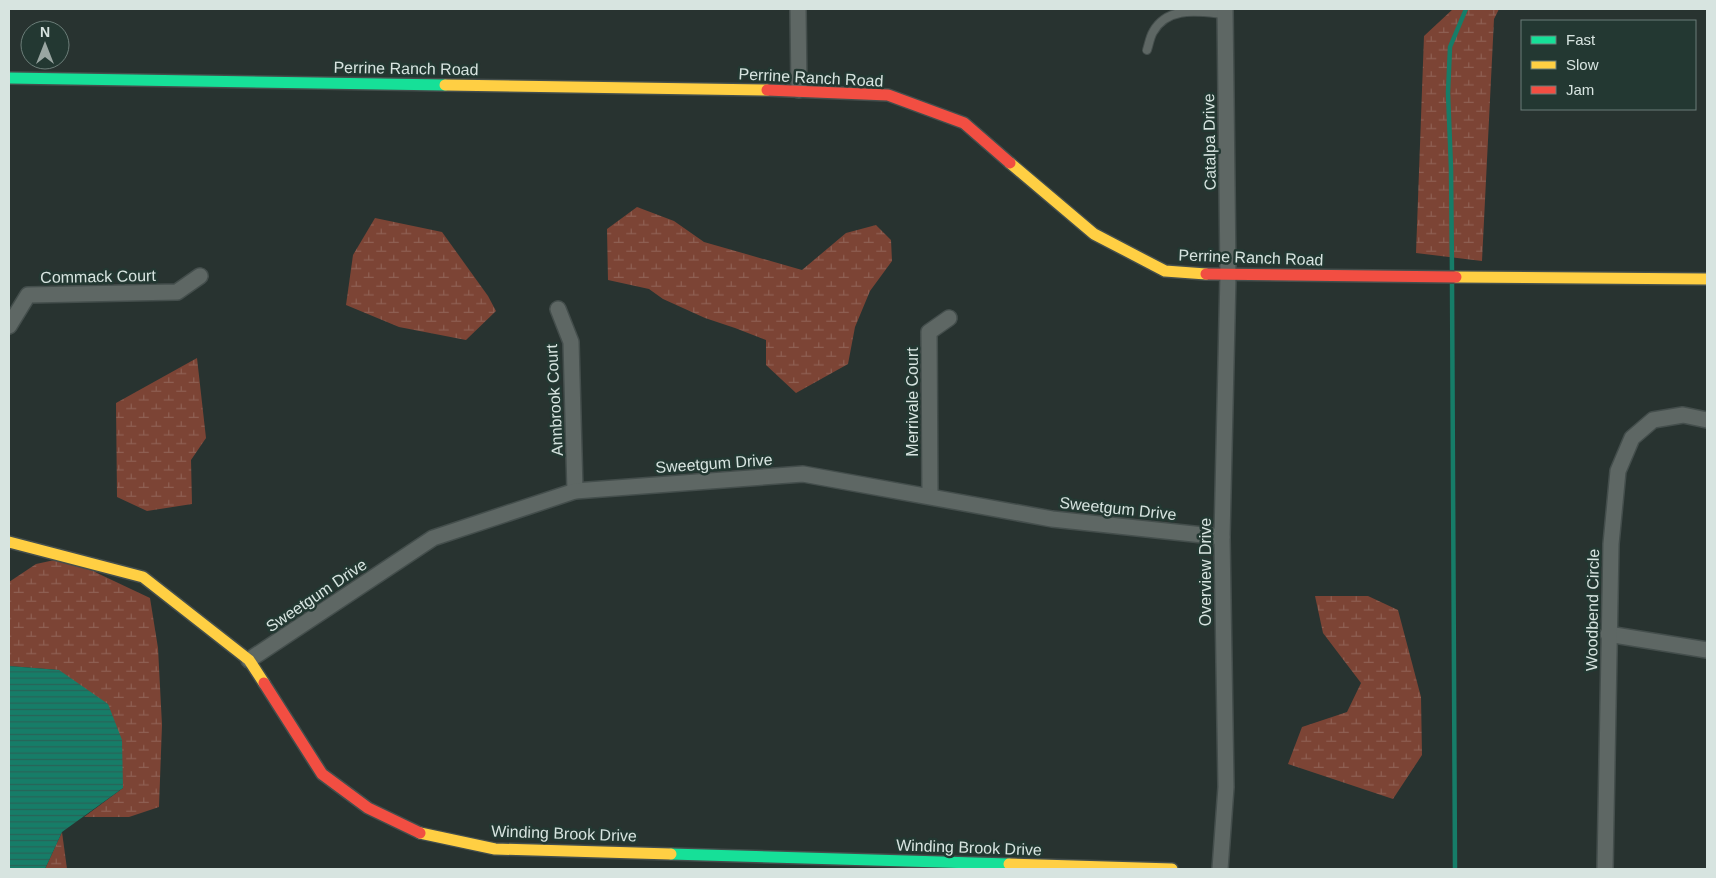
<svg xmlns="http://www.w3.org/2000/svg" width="1716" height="878" font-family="Arial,sans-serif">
	<defs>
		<pattern id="wetland-marsh" width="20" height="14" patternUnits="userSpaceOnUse" patternTransform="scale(1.25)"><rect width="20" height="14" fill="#7c4435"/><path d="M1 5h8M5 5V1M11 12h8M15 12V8" fill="none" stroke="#8e5f52"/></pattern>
		<pattern id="water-rules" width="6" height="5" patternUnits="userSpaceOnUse" patternTransform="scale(1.25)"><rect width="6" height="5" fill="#167d68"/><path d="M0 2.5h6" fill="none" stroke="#296357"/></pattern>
	</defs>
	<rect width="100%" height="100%" fill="#283330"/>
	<g fill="url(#wetland-marsh)">
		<path d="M 1453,9 L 1499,9 L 1494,19 L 1482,261 L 1416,253 L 1424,36 Z"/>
		<path d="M 637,207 L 674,221 L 704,242 L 802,270 L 846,233 L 876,225 L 891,240 L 892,261 L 870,291 L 855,327 L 848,364 L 796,393 L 766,365 L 766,340 L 735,328 L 705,318 L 663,299 L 649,289 L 608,280 L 607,229 Z"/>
		<path d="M 375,218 L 442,232 L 488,296 L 496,311 L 466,340 L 399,327 L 346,305 L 353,255 Z"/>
		<path d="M 197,358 L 206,438 L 191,460 L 192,504 L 147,511 L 117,497 L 116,403 Z"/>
		<path d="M 73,556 L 97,573 L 150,598 L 158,648 L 162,725 L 159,807 L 129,817 L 84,817 L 123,788 L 59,670 L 9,666 L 9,582 L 36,564 Z"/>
		<path d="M 1315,596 L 1368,596 L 1398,610 L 1421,697 L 1422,755 L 1393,799 L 1288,764 L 1302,727 L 1347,712 L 1361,683 L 1323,633 Z"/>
		<path d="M 62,832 L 67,869 L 45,869 Z"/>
	</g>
	<path fill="url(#water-rules)" d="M 9,666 L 59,670 L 108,704 L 122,740 L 123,788 L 62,832 L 45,869 L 9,869 Z"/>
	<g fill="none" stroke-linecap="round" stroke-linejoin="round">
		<g stroke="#167d68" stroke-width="4.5">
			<path d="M 1452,271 L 1451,168 L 1448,93 L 1450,47 L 1466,9"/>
			<path d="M 1452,282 L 1455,869"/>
		</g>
		<g stroke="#444e4c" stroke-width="10">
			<path id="lane" d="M 1147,50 C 1149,44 1150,37 1153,32 C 1168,5 1200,12 1225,14"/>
		</g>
		<g stroke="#444e4c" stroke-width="18">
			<g id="street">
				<path d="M 798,9 L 799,90"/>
				<path d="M 558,309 L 571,342 L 575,491"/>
				<path d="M 9,326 L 28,295 L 177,292 L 200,276"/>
				<path d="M 930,496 L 929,332 L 949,318"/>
				<path d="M 1608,634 L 1707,650"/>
				<path d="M 249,660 L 433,538 L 575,491 L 803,474 L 1052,519 L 1222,537"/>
				<path d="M 1220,869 L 1226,787 L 1222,537 L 1228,275 L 1225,9"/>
				<path d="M 1605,869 L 1611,544 L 1618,471 L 1632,438 L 1653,420 L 1683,415 L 1707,420"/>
			</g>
		</g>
		<g stroke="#444e4c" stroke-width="14">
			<g id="fast">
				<path d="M 9,78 L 445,85"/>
				<path d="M 671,854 L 1009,864"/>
			</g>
		</g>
		<g stroke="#444e4c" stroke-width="14">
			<g id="slow">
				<path d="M 445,85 L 767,90"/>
				<path d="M 1010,163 L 1094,234 L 1165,271 L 1206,274"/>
				<path d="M 1456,277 L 1707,279"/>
				<path d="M 9,542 L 143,577 L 249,660 L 264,683"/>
				<path d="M 420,833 L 495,849 L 671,854"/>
				<path d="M 1009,864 L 1172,869"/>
			</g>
		</g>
		<g stroke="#444e4c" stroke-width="14">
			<g id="jam">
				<path d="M 767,90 L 888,95 L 964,123 L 1010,163"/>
				<path d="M 1206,274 L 1456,277"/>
				<path d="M 264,683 L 322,774 L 368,808 L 420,833"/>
			</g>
		</g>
		<use href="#lane" stroke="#5e6764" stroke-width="8"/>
		<use href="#street" stroke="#5e6764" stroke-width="15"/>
		<use href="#fast" stroke="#16e098" stroke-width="11"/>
		<use href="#slow" stroke="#ffcf43" stroke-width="11"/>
		<use href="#jam" stroke="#f24e42" stroke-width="11"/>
	</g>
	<g text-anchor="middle" stroke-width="5" stroke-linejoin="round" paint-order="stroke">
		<g font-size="16" fill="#d7e4e0" stroke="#233832">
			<text transform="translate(406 68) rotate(1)" y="6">Perrine Ranch Road</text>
			<text transform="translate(811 77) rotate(3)" y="6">Perrine Ranch Road</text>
			<text transform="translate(1209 142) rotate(-91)" y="6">Catalpa Drive</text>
			<text transform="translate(1251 257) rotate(2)" y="6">Perrine Ranch Road</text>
			<text transform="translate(98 276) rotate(-1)" y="6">Commack Court</text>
			<text transform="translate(554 400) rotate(-93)" y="6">Annbrook Court</text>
			<text transform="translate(912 402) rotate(-90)" y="6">Merrivale Court</text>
			<text transform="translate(714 463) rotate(-4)" y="6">Sweetgum Drive</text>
			<text transform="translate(1118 508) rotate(6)" y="6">Sweetgum Drive</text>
			<text transform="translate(1205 572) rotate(-90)" y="6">Overview Drive</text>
			<text transform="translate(316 595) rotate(-34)" y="6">Sweetgum Drive</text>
			<text transform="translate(1592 610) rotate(-89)" y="6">Woodbend Circle</text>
			<text transform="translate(564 833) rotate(2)" y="6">Winding Brook Drive</text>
			<text transform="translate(969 847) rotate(2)" y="6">Winding Brook Drive</text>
		</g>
	</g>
	<rect width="1716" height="878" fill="none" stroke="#d7e4e0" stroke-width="20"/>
	<rect x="1521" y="20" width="175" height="90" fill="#233832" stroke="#6b7d78"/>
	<rect x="1531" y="36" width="25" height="8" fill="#16e098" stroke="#6b7d78"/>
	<text x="1566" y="45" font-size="15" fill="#d7e4e0">Fast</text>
	<rect x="1531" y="61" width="25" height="8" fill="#ffcf43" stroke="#6b7d78"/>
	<text x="1566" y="70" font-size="15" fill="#d7e4e0">Slow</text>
	<rect x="1531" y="86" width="25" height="8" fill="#f24e42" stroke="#6b7d78"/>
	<text x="1566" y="95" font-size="15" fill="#d7e4e0">Jam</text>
	<g transform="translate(45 45)"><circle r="24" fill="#233832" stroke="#6b7d78"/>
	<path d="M0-4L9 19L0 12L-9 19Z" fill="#9aa6a2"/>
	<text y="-8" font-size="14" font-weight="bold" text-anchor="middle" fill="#d7e4e0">N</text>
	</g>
</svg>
